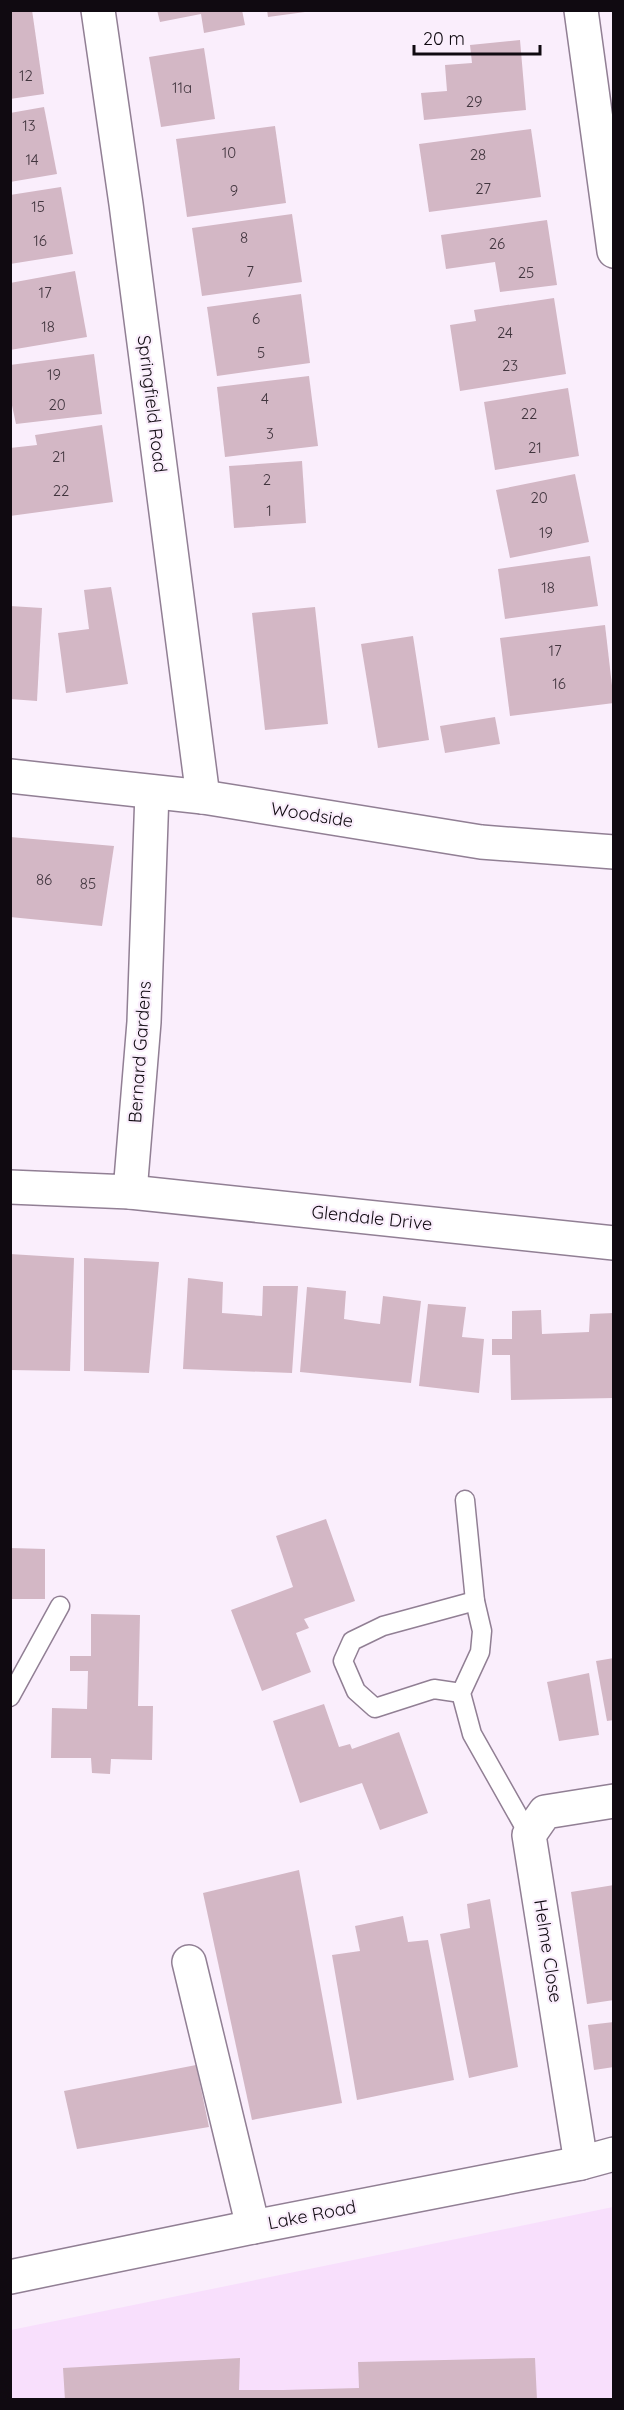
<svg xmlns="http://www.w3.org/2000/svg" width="624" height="2410" font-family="Quicksand,sans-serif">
	<rect width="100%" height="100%" fill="#faeefc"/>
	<path fill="#f8dffc" d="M 613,2207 L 613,2399 L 11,2400 L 11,2330 Z"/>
	<g fill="#d3b7c5">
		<path d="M 10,10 L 32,10 L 44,94 L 10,99 Z"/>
		<path d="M 157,10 L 242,10 L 245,25 L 204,33 L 201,14 L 160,22 Z"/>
		<path d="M 267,10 L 305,10 L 305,12 L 268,17 Z"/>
		<path d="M 520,40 L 526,110 L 424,120 L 421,93 L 447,91 L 445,65 L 472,63 L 470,45 Z"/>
		<path d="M 204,48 L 215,119 L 161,127 L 149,57 Z"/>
		<path d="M 44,107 L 57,174 L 10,182 L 10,113 Z"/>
		<path d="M 275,126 L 286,203 L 187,217 L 176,139 Z"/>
		<path d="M 531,129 L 541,197 L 429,212 L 419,144 Z"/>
		<path d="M 61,187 L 73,254 L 10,264 L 10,195 Z"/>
		<path d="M 292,214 L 302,282 L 202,296 L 192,228 Z"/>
		<path d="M 547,220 L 557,285 L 500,292 L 495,262 L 446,269 L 441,235 Z"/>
		<path d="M 75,271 L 87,337 L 10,350 L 10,283 Z"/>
		<path d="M 301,294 L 310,363 L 217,376 L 207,307 Z"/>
		<path d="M 554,298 L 566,374 L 460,391 L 450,325 L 476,321 L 474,310 Z"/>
		<path d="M 94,354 L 102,414 L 16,424 L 10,396 L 10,365 Z"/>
		<path d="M 309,376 L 318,446 L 225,457 L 217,387 Z"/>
		<path d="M 568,388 L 579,456 L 495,470 L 484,402 Z"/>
		<path d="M 102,425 L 113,502 L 10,516 L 10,448 L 37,445 L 35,435 Z"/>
		<path d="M 302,461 L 306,523 L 234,528 L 229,466 Z"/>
		<path d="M 575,474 L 589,542 L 510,558 L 496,490 Z"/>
		<path d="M 590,556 L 598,606 L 505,619 L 498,569 Z"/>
		<path d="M 111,587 L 128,684 L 66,693 L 58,633 L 89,629 L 84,590 Z"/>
		<path d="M 10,606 L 42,608 L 37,701 L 10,699 Z"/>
		<path d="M 315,607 L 328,724 L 265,730 L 252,613 Z"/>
		<path d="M 605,625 L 614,703 L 510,716 L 500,638 Z"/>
		<path d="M 413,636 L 429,740 L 378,748 L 361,644 Z"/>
		<path d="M 495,717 L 500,744 L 445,753 L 440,726 Z"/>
		<path d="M 10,837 L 114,846 L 102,926 L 10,917 Z"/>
		<path d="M 10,1254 L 74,1258 L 70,1371 L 10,1370 Z"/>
		<path d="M 84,1258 L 159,1262 L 149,1373 L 84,1371 Z"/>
		<path d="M 188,1278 L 223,1282 L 222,1313 L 262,1316 L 263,1286 L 298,1286 L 292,1373 L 183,1369 Z"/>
		<path d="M 307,1287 L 346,1291 L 344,1319 L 363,1322 L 380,1324 L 383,1296 L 421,1301 L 411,1383 L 300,1372 Z"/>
		<path d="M 428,1304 L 466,1307 L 462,1337 L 484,1339 L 479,1393 L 419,1386 Z"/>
		<path d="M 541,1310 L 542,1334 L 589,1332 L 590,1314 L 614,1313 L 614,1398 L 511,1400 L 510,1355 L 492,1355 L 492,1339 L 512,1339 L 512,1311 Z"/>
		<path d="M 326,1519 L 355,1601 L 304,1619 L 309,1628 L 296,1633 L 311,1672 L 262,1691 L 231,1610 L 293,1587 L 276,1536 Z"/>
		<path d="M 10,1548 L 45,1549 L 45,1599 L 10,1599 Z"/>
		<path d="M 91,1614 L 140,1615 L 138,1706 L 153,1706 L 152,1760 L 111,1759 L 110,1774 L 92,1773 L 91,1758 L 51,1758 L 52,1708 L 87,1709 L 88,1671 L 70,1671 L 70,1656 L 91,1656 Z"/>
		<path d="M 614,1658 L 614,1720 L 607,1721 L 596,1661 Z"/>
		<path d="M 589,1673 L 599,1735 L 559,1741 L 547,1682 Z"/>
		<path d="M 324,1704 L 339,1747 L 350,1744 L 352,1749 L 399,1732 L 428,1813 L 380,1830 L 362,1783 L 300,1803 L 273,1721 Z"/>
		<path d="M 299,1870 L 342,2103 L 252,2120 L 203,1893 Z"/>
		<path d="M 614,1885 L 614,2000 L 587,2004 L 571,1892 Z"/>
		<path d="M 490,1899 L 518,2067 L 469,2078 L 440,1934 L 470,1928 L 467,1904 Z"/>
		<path d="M 403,1916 L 408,1942 L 428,1940 L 454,2080 L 357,2100 L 332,1955 L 360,1951 L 355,1926 Z"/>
		<path d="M 614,2022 L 614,2067 L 594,2070 L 588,2025 Z"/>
		<path d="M 196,2065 L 209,2127 L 77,2149 L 64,2091 Z"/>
		<path d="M 240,2358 L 239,2390 L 283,2390 L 359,2388 L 358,2362 L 535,2358 L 537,2400 L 65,2400 L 63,2368 Z"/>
	</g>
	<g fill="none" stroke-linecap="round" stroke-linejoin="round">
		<g stroke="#917f94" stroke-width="21">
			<g id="service">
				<path d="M 465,1500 L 475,1601 L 482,1631 L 480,1652 L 461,1693 L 472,1734 L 529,1835"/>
				<path d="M 461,1693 L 434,1689 L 375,1708 L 356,1691 L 343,1661 L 352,1641 L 383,1626 L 475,1601"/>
				<path d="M 10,1697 L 60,1606"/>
			</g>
		</g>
		<g stroke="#917f94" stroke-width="36">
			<g id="minor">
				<path d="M 98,10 L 126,204 L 203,797"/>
				<path d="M 581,10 L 614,251"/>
				<path d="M 10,1187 L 130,1192 L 144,1022 L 152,792"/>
				<path d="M 130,1192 L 614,1243"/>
				<path d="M 189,1962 L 253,2227"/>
				<path d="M 581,2163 L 529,1835 L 545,1812 L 614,1801"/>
				<path d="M 10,2277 L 253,2227 L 581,2163 L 614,2154"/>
			</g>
		</g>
		<g stroke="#917f94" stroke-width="36">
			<path id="tertiary" d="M 10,776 L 203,797 L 481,842 L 614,852"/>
		</g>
		<use href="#service" stroke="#fff" stroke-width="18"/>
		<use href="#minor" stroke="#fff" stroke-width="33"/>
		<use href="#tertiary" stroke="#fff" stroke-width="33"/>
	</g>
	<g text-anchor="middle" stroke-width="4.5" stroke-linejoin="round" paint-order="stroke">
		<g font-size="15" fill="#41353e">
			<text x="26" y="81">12</text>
			<text x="182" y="93">11a</text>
			<text x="474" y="107">29</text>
			<text x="29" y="131">13</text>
			<text x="229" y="158">10</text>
			<text x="478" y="160">28</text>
			<text x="32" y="165">14</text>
			<text x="483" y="194">27</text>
			<text x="234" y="196">9</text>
			<text x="38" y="212">15</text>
			<text x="244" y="243">8</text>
			<text x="40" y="246">16</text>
			<text x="497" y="249">26</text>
			<text x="250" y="277">7</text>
			<text x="526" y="278">25</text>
			<text x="45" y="298">17</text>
			<text x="256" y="324">6</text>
			<text x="48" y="332">18</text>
			<text x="505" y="338">24</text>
			<text x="261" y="358">5</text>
			<text x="510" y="371">23</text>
			<text x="54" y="380">19</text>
			<text x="265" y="404">4</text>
			<text x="57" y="410">20</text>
			<text x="529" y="419">22</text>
			<text x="270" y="439">3</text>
			<text x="535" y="453">21</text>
			<text x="59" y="462">21</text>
			<text x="267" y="485">2</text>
			<text x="61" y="496">22</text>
			<text x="539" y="503">20</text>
			<text x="269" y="516">1</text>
			<text x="546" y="538">19</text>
			<text x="548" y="593">18</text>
			<text x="555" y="656">17</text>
			<text x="559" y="689">16</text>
			<text x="44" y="885">86</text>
			<text x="88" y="889">85</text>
		</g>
		<g font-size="18" fill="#100a11" stroke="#faeefc">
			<text transform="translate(152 404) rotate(83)" y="6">Springfield Road</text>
			<text transform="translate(312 815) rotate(9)" y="6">Woodside</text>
			<text transform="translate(140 1052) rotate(-86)" y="6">Bernard Gardens</text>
			<text transform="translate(372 1218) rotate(6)" y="6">Glendale Drive</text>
			<text transform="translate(548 1951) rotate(81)" y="6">Helme Close</text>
			<text transform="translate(312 2215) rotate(-11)" y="6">Lake Road</text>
		</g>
	</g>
	<rect width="624" height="2410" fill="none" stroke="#100a11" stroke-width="24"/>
	<path d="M414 45v9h126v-9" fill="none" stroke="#100a11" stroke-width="3"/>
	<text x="423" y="45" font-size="18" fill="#100a11" stroke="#faeefc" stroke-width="4.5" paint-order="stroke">20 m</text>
</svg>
